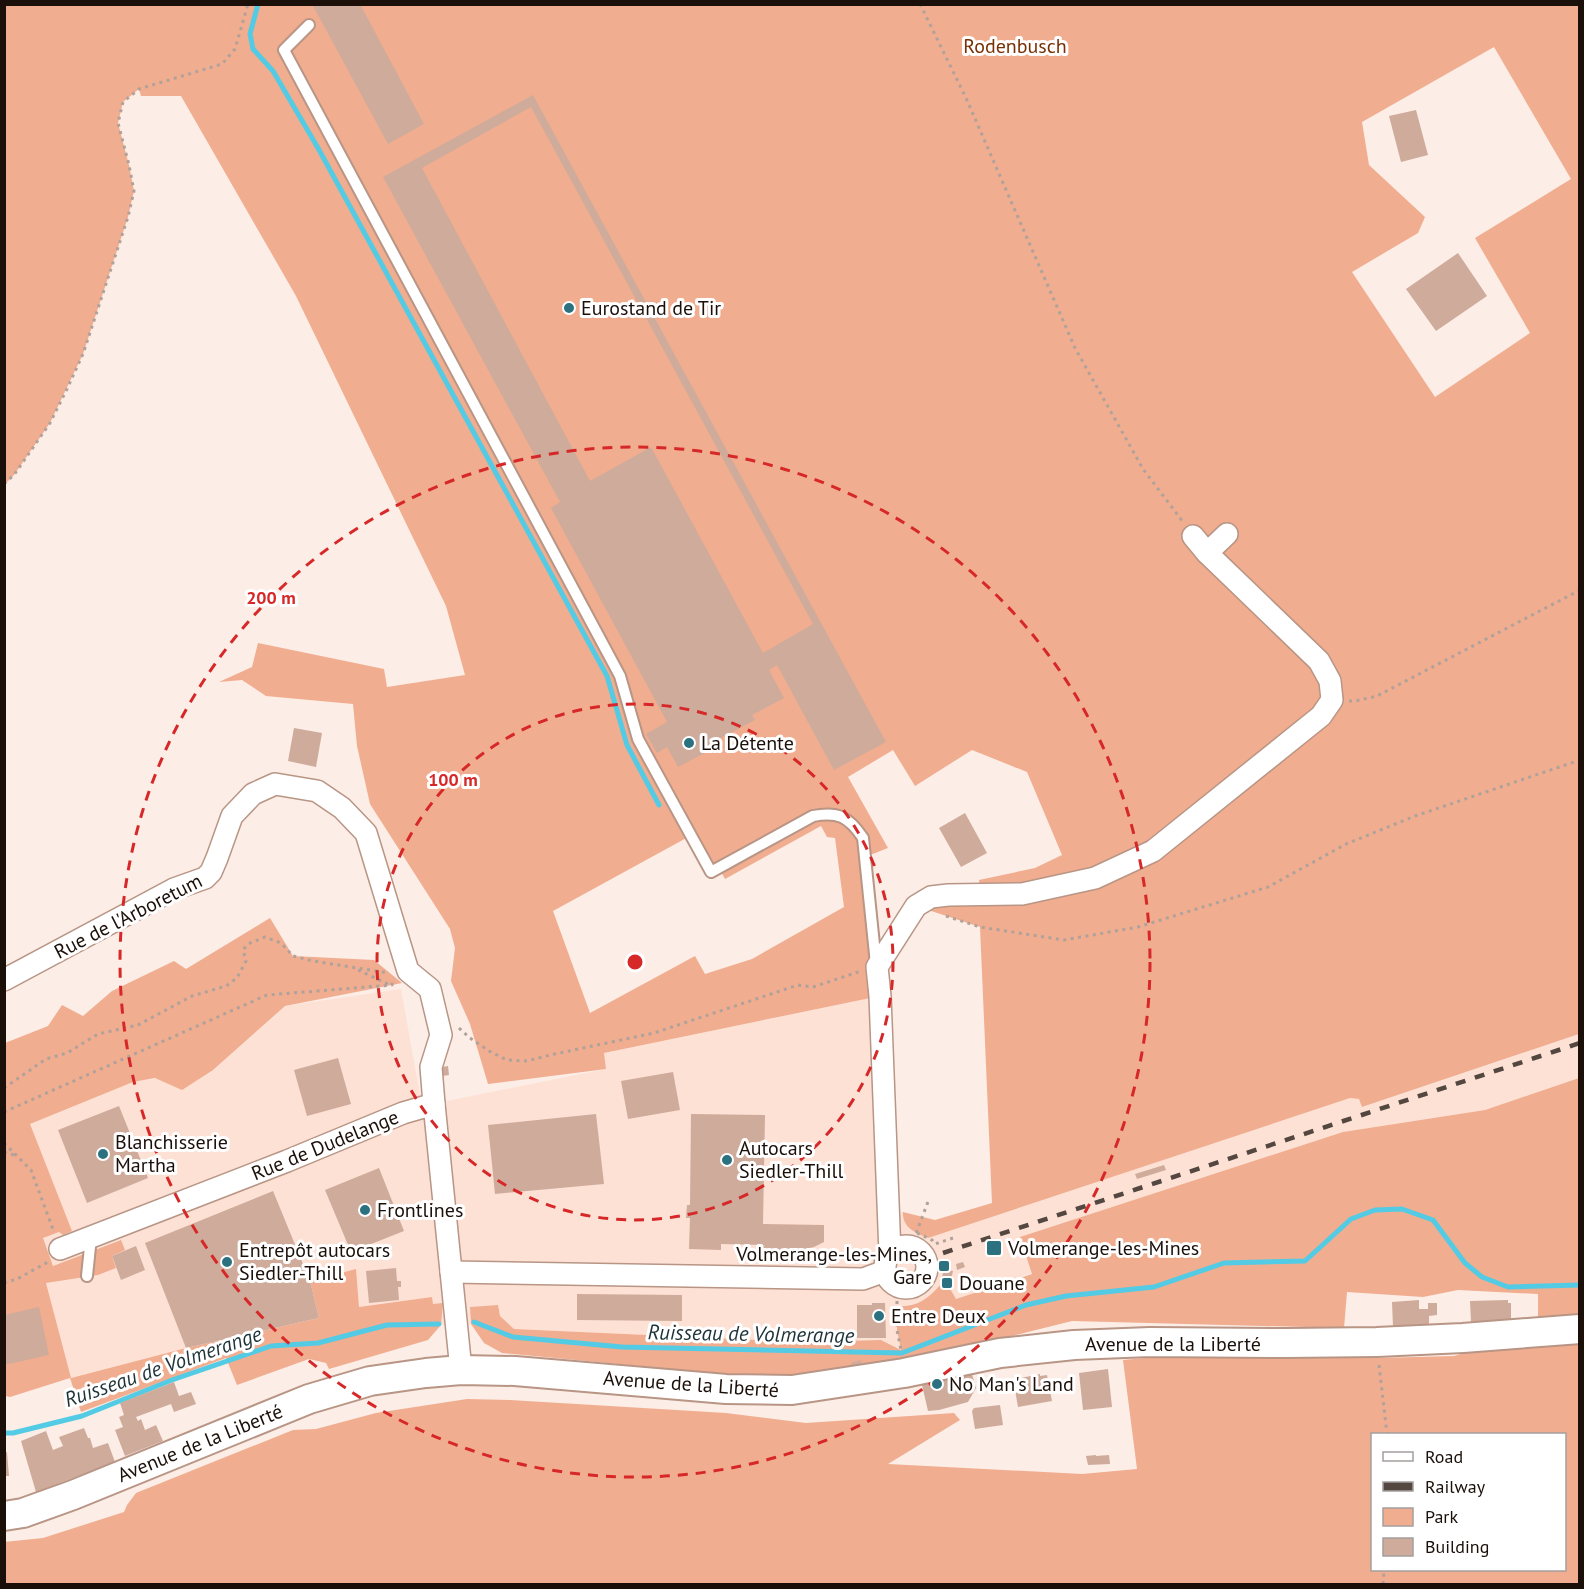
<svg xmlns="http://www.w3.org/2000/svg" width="1584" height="1589" font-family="'PT Sans',sans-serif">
	<rect width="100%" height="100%" fill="#fcede6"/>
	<path fill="#fde1d5" d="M 401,989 L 422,1106 L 606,1069 L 604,1053 L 880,996 L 888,1208 L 903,1212 L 903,1218 L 916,1233 L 1350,1098 L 1359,1099 L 1363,1107 L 1579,1034 L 1579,1078 L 1485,1110 L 1343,1132 L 1021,1237 L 1032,1273 L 956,1299 L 940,1285 L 930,1297 L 917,1304 L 897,1306 L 897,1330 L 901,1350 L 881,1340 L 800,1342 L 514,1329 L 500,1316 L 498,1305 L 470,1307 L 471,1324 L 441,1325 L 443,1304 L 433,1304 L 432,1297 L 359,1307 L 355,1270 L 310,1281 L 319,1318 L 186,1348 L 70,1378 L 46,1283 L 98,1275 L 116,1268 L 112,1256 L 125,1250 L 120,1240 L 53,1266 L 43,1238 L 59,1232 L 63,1235 L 72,1231 L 29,1124 L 133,1082 L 213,1070 L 285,1006 Z"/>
	<g fill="#f1ad8f" fill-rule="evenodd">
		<path d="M 5,5 L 1579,5 L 1579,1034 L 1362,1107 L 1359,1099 L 1350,1098 L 928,1238 C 916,1233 902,1228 903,1212 L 935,1220 L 992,1203 L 980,927 L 916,906 L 981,895 L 979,880 L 1035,868 L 1062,855 L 1027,772 L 972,750 L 915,786 L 893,750 L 848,777 L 888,848 L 865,857 L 880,996 L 604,1053 L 606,1069 L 488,1084 L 470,1024 L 451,981 L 455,948 L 450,929 L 370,804 L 357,746 L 353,704 L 266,696 L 242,680 L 219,682 L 252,667 L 258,643 L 384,669 L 387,687 L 465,675 L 446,606 L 296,296 L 181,96 L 141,96 L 139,89 L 123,102 L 118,123 L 129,165 L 134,191 L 128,217 L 83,354 L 50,423 L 14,475 L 5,484 ZM 1494,47 L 1571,179 L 1475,238 L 1530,333 L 1435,397 L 1352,272 L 1418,233 L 1425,217 L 1369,165 L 1362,122 ZM 821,826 L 827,837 L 835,838 L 844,907 L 752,959 L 705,974 L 695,956 L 590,1013 L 553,911 L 690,836 L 711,872 L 719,868 L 725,879 Z"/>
		<path d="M 270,918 L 293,956 L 374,960 L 402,983 L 285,1006 L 213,1070 L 182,1090 L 155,1078 L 133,1082 L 30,1124 L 72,1231 L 63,1235 L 59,1232 L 43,1238 L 53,1266 L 121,1240 L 125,1250 L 112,1256 L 116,1268 L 98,1275 L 46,1283 L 71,1378 L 186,1348 L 319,1318 L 310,1281 L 356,1269 L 359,1307 L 432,1297 L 433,1304 L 443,1303 L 441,1325 L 428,1340 L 329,1369 L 326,1363 L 309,1359 L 237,1385 L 226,1358 L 81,1412 L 70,1378 L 10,1397 L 5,1396 L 5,1043 L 48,1026 L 62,1005 L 83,1016 L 112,991 L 174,961 L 186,969 Z"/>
		<path d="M 1579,1078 L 1579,1584 L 5,1584 L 4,1542 L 43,1538 L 124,1512 L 127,1505 L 136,1493 L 293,1430 L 316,1429 L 376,1413 L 467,1399 L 510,1400 L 726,1413 L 806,1423 L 954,1413 L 960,1420 L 888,1464 L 1082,1474 L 1137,1469 L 1123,1360 L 1186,1354 L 1378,1358 L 1454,1356 L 1538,1332 L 1538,1294 L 1458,1290 L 1423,1297 L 1347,1292 L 1344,1328 L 1072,1321 L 923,1358 L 795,1374 L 723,1374 L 502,1353 L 484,1343 L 471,1324 L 470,1307 L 498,1305 L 500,1316 L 514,1329 L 800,1342 L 881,1340 L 901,1350 L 897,1330 L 897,1306 C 917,1307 927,1300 940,1285 L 949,1287 L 956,1299 L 1032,1274 L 1020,1237 L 1343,1132 L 1485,1110 ZM 1372,1434 L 1564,1434 L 1564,1570 L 1372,1570 Z"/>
	</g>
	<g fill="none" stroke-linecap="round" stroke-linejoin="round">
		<g stroke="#53cbe4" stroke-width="5">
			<path d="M 258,4 L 250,34 L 253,49 L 273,71 L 318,148 L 607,676 L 627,745 L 659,805"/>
			<path d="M 474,1322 L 513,1337 L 622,1347 L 902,1353 L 1026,1305 L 1066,1296 L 1154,1287 L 1224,1263 L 1305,1261 L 1351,1219 L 1375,1210 L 1402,1209 L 1433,1220 L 1465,1263 L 1482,1277 L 1508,1287 L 1580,1285"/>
			<path d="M 4,1433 L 13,1433 L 82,1416 L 172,1380 L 271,1346 L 318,1343 L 387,1325 L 439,1324"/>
		</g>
	</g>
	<g fill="#cfab9b" fill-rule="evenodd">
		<path d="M 312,4 L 360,4 L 424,124 L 388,144 Z"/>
		<path d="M 533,95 L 886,742 L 834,770 L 777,665 L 769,670 L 784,698 L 752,715 L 755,720 L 717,740 L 716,747 L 678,767 L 667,747 L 657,753 L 646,734 L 667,722 L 551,508 L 560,502 L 383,177 ZM 531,107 L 813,624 L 763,653 L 651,447 L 590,481 L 422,168 Z"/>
		<path d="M 1416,110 L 1428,155 L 1401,162 L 1389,116 Z"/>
		<path d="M 1458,253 L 1487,296 L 1436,331 L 1406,289 Z"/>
		<path d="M 294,728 L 322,733 L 316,767 L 288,761 Z"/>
		<path d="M 965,813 L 987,853 L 961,867 L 939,828 Z"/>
		<path d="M 338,1058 L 351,1104 L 307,1116 L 294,1070 Z"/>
		<path d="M 448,1066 L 449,1075 L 443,1076 L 442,1067 Z"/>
		<path d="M 673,1072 L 680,1110 L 628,1119 L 621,1081 Z"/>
		<path d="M 119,1106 L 148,1178 L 87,1203 L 58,1130 Z"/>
		<path d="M 596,1114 L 604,1184 L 495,1194 L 488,1125 Z"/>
		<path d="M 691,1114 L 765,1115 L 763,1224 L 824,1225 L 824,1242 L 814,1247 L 801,1250 L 787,1251 L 762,1250 L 762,1245 L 721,1244 L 721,1250 L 689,1249 L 690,1218 L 686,1218 L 687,1205 L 690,1205 Z"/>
		<path d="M 1164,1165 L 1166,1170 L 1137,1179 L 1135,1174 Z"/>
		<path d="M 379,1168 L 404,1231 L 351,1252 L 325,1190 Z"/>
		<path d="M 273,1191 L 310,1281 L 319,1318 L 186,1348 L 145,1243 Z"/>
		<path d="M 136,1246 L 145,1270 L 121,1280 L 112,1256 Z"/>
		<path d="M 963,1262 L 965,1267 L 957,1270 L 956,1264 Z"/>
		<path d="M 396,1268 L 397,1281 L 401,1281 L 401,1287 L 398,1287 L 399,1300 L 369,1303 L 366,1271 Z"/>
		<path d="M 944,1269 L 953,1271 L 949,1287 L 940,1285 Z"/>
		<path d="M 577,1294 L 682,1295 L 682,1321 L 577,1320 Z"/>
		<path d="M 1419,1300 L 1419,1309 L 1428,1309 L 1428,1303 L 1437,1303 L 1437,1315 L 1429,1316 L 1429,1325 L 1393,1327 L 1392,1302 Z"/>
		<path d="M 1508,1300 L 1508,1303 L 1511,1303 L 1511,1319 L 1471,1322 L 1470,1301 Z"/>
		<path d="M 872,1303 L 885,1303 L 886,1338 L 857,1338 L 857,1305 L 872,1305 Z"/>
		<path d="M 39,1307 L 49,1355 L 4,1365 L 4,1315 Z"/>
		<path d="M 861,1360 L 862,1369 L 853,1370 L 851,1363 Z"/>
		<path d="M 1108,1369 L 1112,1407 L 1083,1410 L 1079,1373 Z"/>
		<path d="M 972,1374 L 976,1388 L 968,1402 L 939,1410 L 928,1411 L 922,1385 Z"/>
		<path d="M 1040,1374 L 1040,1376 L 1047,1375 L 1052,1401 L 1018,1407 L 1015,1390 L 1023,1388 L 1021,1378 Z"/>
		<path d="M 174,1382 L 179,1396 L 191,1392 L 196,1404 L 174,1412 L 171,1404 L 136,1417 L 138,1421 L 141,1419 L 145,1430 L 156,1425 L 163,1441 L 125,1456 L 115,1430 L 123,1427 L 119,1417 L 124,1415 L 120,1403 Z"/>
		<path d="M 1000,1405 L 1003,1425 L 975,1429 L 972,1411 L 974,1408 Z"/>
		<path d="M 84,1428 L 88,1438 L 90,1438 L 93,1448 L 108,1443 L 115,1462 L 36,1492 L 21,1441 L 46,1431 L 53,1450 L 63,1446 L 59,1437 Z"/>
		<path d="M 7,1452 L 9,1476 L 5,1476 L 5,1453 Z"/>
		<path d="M 1096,1455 L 1096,1456 L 1109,1455 L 1110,1464 L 1088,1465 L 1086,1456 Z"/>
	</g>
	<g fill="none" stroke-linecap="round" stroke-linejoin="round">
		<g stroke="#b89585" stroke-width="14">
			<g id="service">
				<path d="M 309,25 L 284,50 L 620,676 L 638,739 L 711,872 L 813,816 C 838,811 849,817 863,838 L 876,964"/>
				<path d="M 87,1276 L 91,1237"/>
			</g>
		</g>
		<g stroke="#b89585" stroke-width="24">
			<g id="minor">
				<path d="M 1193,536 L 1207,553"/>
				<path d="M 4,980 L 174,889 L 205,878 L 211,872 L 217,858 L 232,816 L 253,794 L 275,784 L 317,791 L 342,808 L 366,833 L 408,971 L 430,989 L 441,1035 L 431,1067 L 434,1104"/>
				<circle cx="906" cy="1267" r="21"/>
				<path d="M 60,1249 L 287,1161 L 403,1113 L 434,1104 L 461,1370"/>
				<path d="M 890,1254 L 880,996 L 877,967 L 916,906 L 931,897 L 948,895 L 1022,894 L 1095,878 L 1153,851 L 1321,716 L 1332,700 L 1330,681 L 1319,661 L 1207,553 L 1227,534"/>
				<path d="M 451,1272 L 863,1279 L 885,1271"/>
			</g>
		</g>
		<g stroke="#b89585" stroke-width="32">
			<path id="secondary" d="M 4,1516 L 23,1513 L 73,1495 L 309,1399 L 370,1381 L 426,1373 L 461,1370 L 515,1371 L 726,1389 L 792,1390 L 904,1373 L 1000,1353 L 1074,1345 L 1150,1342 L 1286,1343 L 1377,1342 L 1463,1338 L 1580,1329"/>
		</g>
		<g stroke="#b0a29b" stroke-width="3" stroke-dasharray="3 4.5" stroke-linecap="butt">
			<path d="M 920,4 L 966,98 L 1075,348 L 1143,469 L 1183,522"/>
			<path d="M 4,484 L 14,475 L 50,423 L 67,389 L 83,354 L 128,217 L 134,191 L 129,165 L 118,123 L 123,102 L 139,89 L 222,64 L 235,49 L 248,4"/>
			<path d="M 1349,701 L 1355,701 L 1377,696 L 1580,590"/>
			<path d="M 946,916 L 980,927 L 1064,940 L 1138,927 L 1268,887 L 1346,844 L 1415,816 L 1580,760"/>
			<path d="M 358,970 L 390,985"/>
			<path d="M 459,1028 L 470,1038 L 489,1051 L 507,1060 L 527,1061 L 550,1055 L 654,1033 L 798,985 L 813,987 L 861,971"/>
			<path d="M 4,1088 L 46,1059 L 67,1053 L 98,1034 L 138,1025 L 192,996 L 226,986 L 237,978 L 246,961 L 243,950 L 248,944 L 265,937 L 281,943 L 293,956 L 313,961 L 389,973"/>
			<path d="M 4,1112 L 267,995 L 392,985 L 392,980"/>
			<path d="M 4,1143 L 31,1170 L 54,1232"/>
			<path d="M 4,1152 L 14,1155"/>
			<path d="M 917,1233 L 932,1240 L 935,1244 L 956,1237"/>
			<path d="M 911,1247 L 929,1199"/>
			<path d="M 4,1283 L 17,1279 L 48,1262"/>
			<path d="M 897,1286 L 897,1330 L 901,1350"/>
			<path d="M 1379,1365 L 1387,1434"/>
			<path d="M 1383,1584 L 1384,1570"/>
		</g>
		<use href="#service" stroke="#fff" stroke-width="10"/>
		<use href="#minor" stroke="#fff" stroke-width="21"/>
		<use href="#secondary" stroke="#fff" stroke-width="28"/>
		<path stroke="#534740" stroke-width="4.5" stroke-dasharray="10 10" stroke-linecap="butt" d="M 943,1253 L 1580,1043"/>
	</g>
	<g fill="none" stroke="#d62828" stroke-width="3" stroke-dasharray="10 8">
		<circle cx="635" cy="962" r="258"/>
		<circle cx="635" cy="962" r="515"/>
	</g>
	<g fill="#2c7180" stroke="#fff" stroke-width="2">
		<circle cx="569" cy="308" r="6"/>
		<circle cx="689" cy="743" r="6"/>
		<circle cx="103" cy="1154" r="6"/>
		<circle cx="727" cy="1160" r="6"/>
		<circle cx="365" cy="1210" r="6"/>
		<rect x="986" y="1240" width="16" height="16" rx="3"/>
		<circle cx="227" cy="1262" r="6"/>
		<rect x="938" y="1260" width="12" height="12" rx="3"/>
		<rect x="941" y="1277" width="12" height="12" rx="3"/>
		<circle cx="879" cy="1316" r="6"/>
		<circle cx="937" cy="1384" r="6"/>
	</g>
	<g text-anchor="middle" stroke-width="6" stroke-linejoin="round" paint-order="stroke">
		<g font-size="20" fill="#782f03" stroke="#fff">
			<text x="1015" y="53">Rodenbusch</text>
		</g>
		<g font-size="20" fill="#1b0f09" stroke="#fff" text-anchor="start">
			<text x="581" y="315">Eurostand de Tir</text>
			<text x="701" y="750">La Détente</text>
			<text x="115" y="1149">Blanchisserie<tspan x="115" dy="23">Martha</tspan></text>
			<text x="739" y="1155">Autocars<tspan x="739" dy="23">Siedler-Thill</tspan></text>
			<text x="377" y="1217">Frontlines</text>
			<text x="1008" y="1255">Volmerange-les-Mines</text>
			<text x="239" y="1257">Entrepôt autocars<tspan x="239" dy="23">Siedler-Thill</tspan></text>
			<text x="932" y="1261" text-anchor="end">Volmerange-les-Mines,<tspan x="932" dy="23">Gare</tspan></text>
			<text x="959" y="1290">Douane</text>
			<text x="891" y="1323">Entre Deux</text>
			<text x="949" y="1391">No Man's Land</text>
		</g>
		<g font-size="20" fill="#1b0f09" stroke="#fff">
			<text transform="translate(128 916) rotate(-27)" y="7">Rue de l'Arboretum</text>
			<text transform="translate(325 1145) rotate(-22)" y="7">Rue de Dudelange</text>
			<text x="1173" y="1351">Avenue de la Liberté</text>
			<text transform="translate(691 1384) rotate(4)" y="7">Avenue de la Liberté</text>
			<text transform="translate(200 1443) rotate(-22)" y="7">Avenue de la Liberté</text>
		</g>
		<g font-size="21" font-style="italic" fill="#1e3338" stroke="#fff">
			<text transform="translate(751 1334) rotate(1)" y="7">Ruisseau de Volmerange</text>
			<text transform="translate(163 1367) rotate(-19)" y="7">Ruisseau de Volmerange</text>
		</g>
	</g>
	<circle cx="635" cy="962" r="9" fill="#d62828" stroke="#fff" stroke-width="3"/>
	<g font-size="18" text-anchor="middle" font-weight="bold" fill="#d62828" stroke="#fff" stroke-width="6" stroke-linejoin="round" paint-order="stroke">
		<text x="271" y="604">200 m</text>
		<text x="453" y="786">100 m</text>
	</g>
	<rect width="1584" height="1589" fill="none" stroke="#1b0f09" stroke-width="12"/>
	<rect x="1371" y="1433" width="195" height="138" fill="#ffffff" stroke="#a49f9d" stroke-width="1.5"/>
	<rect x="1383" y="1452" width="30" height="9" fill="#ffffff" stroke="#a49f9d" stroke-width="1.5"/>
	<text x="1425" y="1463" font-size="18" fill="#1b0f09">Road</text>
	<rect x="1383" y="1482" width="30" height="9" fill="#534740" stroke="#a49f9d" stroke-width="1.5"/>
	<text x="1425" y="1493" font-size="18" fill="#1b0f09">Railway</text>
	<rect x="1383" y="1508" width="30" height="18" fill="#f1ad8f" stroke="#a49f9d" stroke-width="1.5"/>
	<text x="1425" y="1523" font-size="18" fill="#1b0f09">Park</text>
	<rect x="1383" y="1538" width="30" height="18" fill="#cfab9b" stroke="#a49f9d" stroke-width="1.5"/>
	<text x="1425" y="1553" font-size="18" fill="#1b0f09">Building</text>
</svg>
